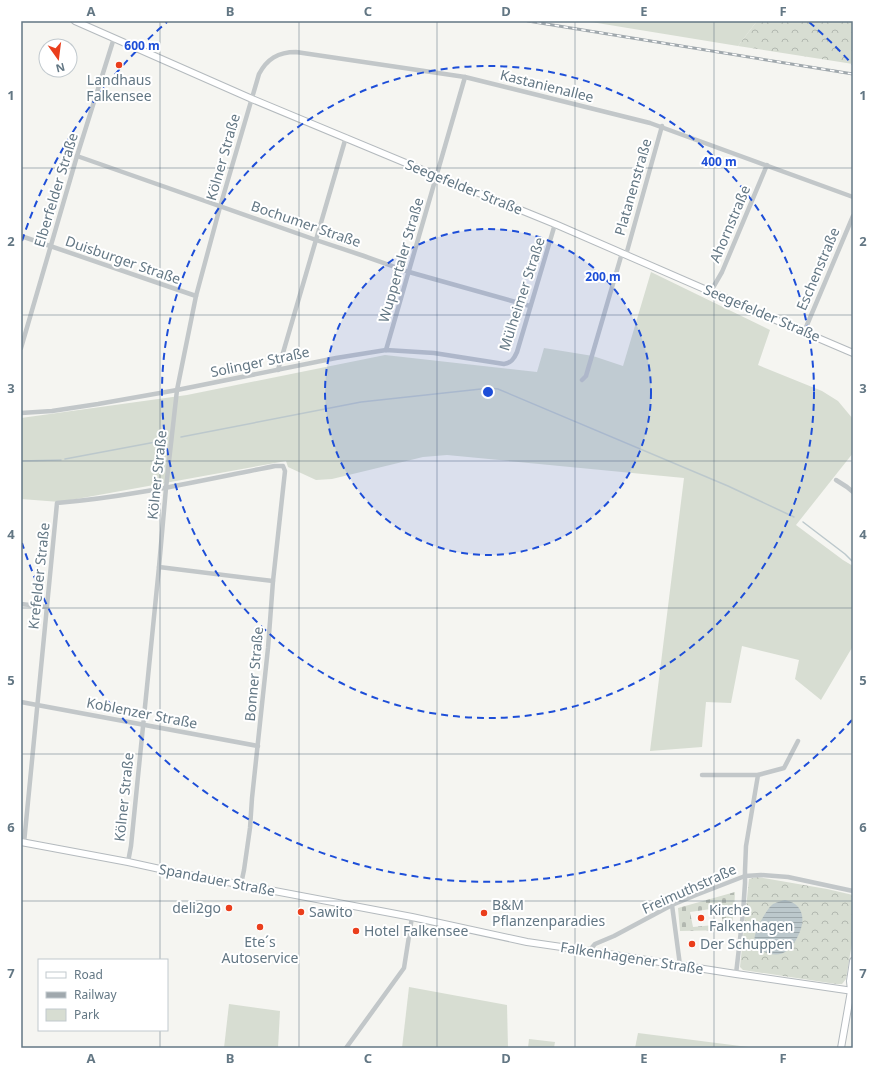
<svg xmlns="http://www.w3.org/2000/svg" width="874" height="1069" font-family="'Noto Sans',sans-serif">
	<defs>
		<pattern id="forest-crowns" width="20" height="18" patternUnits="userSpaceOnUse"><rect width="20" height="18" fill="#d7ddd2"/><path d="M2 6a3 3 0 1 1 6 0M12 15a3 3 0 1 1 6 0" fill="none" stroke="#b2b8b0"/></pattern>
		<pattern id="cemetery-stones" width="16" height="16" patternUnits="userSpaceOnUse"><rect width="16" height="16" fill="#d7ddd2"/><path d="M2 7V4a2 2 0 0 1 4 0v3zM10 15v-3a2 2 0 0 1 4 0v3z" fill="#b2b8b0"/></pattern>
		<pattern id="water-rules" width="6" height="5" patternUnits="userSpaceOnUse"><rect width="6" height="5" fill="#bcc8cc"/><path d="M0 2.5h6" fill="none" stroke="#9ca7ab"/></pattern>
	</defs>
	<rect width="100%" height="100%" fill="#f5f5f1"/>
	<g fill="#d7ddd2">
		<path d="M 585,21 L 757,21 L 738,46 Z"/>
		<path d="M 651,272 L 770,330 L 758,365 L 822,391 L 838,401 L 853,419 L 853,453 L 796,525 L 843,560 L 853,566 L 853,646 L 821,700 L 795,679 L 799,660 L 742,646 L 731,703 L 706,702 L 702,747 L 650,751 L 684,478 L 447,455 L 423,457 L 332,479 L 316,480 L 288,467 L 286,461 L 60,502 L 21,499 L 21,418 L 187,395 L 385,355 L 537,372 L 544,348 L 593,356 L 623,366 Z"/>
		<path d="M 409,987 L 507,1005 L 508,1048 L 402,1048 Z"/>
		<path d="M 229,1004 L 280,1011 L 278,1048 L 224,1048 Z"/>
		<path d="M 638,1033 L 756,1048 L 635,1048 Z"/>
		<path d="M 529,1039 L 555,1042 L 554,1048 L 528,1048 Z"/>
	</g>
	<g fill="url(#forest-crowns)">
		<path d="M 757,21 L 853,21 L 853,64 L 738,46 Z"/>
		<path d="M 757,877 L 827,889 L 853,895 L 853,937 L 846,979 L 842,984 L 836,984 L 743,970 L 740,967 L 749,879 Z"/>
	</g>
	<path fill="url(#cemetery-stones)" d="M 735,892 L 734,912 L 721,914 L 720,911 L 712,913 L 711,909 L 690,912 L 693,927 L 714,925 L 715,923 L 722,921 L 722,917 L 733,916 L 732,930 L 680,931 L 678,908 Z"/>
	<path fill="url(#water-rules)" d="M 785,900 C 805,904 806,922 797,938 C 789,953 779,959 762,951 C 748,944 757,929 762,919 C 765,914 768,908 773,904 C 777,902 781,901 785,900 Z"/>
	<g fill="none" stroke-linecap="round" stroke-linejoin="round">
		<g stroke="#bcc8cc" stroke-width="1.5">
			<path d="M 181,437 L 361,402 L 481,389 L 490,388 L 498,389 L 728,486 L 794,517"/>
			<path d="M 65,459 L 161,441"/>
			<path d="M 21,461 L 61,460"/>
			<path d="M 803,522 L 845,554 L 853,562"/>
		</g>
		<g stroke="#b4babe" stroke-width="8">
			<g id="secondary">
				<path d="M 75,21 L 252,99 L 437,176 L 555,224 L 771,318 L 853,353"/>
				<path d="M 21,842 L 128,862 L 169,871 L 412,917 L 527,942 L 589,951 L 736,974 L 853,991"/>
				<path d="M 851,991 L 850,981 L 853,961"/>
				<path d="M 841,1048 L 851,991 L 853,987"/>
			</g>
		</g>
		<g stroke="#c2c7c9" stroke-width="4.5">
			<path d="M 77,156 L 316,240 L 364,256 L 409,272 L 530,306"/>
			<path d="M 21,236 L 196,296"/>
			<path d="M 626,255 L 662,126"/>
			<path d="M 711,291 L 722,272 L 767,165"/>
			<path d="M 804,332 L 853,216"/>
			<path d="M 21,348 L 77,156 L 114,38"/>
			<path d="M 386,350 L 465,77"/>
			<path d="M 278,370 L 346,137"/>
			<path d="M 582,380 L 586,376 L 622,253"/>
			<path d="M 21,413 L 52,411 L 98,404 L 177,390 L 336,358 L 386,350 L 434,353 L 504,364 C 511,363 514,359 517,352 L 555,224"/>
			<path d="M 836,480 L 847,487 L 853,492"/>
			<path d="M 159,567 L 273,581"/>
			<path d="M 21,604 L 47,607"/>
			<path d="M 21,702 L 258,746"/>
			<path d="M 702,775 L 758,775 L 784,768 L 798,741"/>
			<path d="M 24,843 L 57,503 C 131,497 203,480 275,466 L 283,466 L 285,471 L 273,581 L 268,648 L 252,798 L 250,828 L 244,870 L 241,884"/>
			<path d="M 128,862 L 131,846 L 159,567 L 166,488 L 177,390 L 196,296 L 220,207 L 259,74 C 267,59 278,52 296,52 L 465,77 L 650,123 L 853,197"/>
			<path d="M 672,905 L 680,965"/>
			<path d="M 589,951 L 595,944 L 614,936 L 672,905 L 696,895 L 745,876 L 761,875 L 788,877 L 853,891"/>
			<path d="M 736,974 L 743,913 L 745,883 L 745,870 L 746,846 L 758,775"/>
			<path d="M 346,1048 L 404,968 L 412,917"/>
		</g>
		<use href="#secondary" stroke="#fff" stroke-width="6"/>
		<g stroke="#a0a8ad" stroke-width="3">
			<path id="rail" d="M 528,21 L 853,74"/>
		</g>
		<use href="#rail" stroke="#fff" stroke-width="1.5" stroke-dasharray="4.5" stroke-linecap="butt"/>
	</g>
	<path fill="none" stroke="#637784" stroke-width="1" stroke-opacity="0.55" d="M 160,21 L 160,960M 299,21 L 299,1048M 437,21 L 437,1048M 575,21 L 575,1048M 714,21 L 714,1048M 21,168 L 853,168M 21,315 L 853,315M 21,461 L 853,461M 21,608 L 853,608M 21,754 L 853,754M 21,901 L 853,901M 160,1030 L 160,1048"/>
	<circle cx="488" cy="392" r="163" fill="#1d4ed8" fill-opacity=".12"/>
	<g fill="none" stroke="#1d4ed8" stroke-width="2" stroke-dasharray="7 5">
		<circle cx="488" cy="392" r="163"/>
		<circle cx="488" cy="392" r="326"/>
		<path d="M852 720A490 490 0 0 1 22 543M22 241A490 490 0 0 1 167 22M809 22A490 490 0 0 1 852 64"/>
	</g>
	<g fill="#ea3e1c" stroke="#fff" stroke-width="1.5">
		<circle cx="119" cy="65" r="4"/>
		<circle cx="229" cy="908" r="4"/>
		<circle cx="301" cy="912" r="4"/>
		<circle cx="484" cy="913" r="4"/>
		<circle cx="701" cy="918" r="4"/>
		<circle cx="260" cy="927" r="4"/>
		<circle cx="356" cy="931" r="4"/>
		<circle cx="692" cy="944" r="4"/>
	</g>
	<g text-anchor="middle" stroke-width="4" stroke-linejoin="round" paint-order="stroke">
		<g font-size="14" fill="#637784" stroke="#fff" text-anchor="start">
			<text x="119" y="85" text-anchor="middle">Landhaus<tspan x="119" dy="16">Falkensee</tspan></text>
			<text x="492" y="910">B&amp;M<tspan x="492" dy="16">Pflanzenparadies</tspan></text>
			<text x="221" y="913" text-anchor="end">deli2go</text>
			<text x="709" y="915">Kirche<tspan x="709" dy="16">Falkenhagen</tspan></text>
			<text x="309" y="917">Sawito</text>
			<text x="364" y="936">Hotel Falkensee</text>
			<text x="260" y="947" text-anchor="middle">Ete´s<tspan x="260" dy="16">Autoservice</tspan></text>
			<text x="700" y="949">Der Schuppen</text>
		</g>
		<g font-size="14" fill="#637784" stroke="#fff">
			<text transform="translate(547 86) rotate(14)" y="5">Kastanienallee</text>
			<text transform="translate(223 157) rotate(-74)" y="5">Kölner Straße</text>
			<text transform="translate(464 187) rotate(22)" y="5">Seegefelder Straße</text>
			<text transform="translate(633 187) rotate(-74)" y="5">Platanenstraße</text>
			<text transform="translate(56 190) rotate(-73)" y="5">Elberfelder Straße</text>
			<text transform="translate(306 224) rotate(19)" y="5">Bochumer Straße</text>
			<text transform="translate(730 224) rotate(-67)" y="5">Ahornstraße</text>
			<text transform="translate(123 260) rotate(19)" y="5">Duisburger Straße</text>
			<text transform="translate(401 260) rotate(-74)" y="5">Wuppertaler Straße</text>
			<text transform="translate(818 269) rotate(-67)" y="5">Eschenstraße</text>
			<text transform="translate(522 294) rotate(-72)" y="5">Mülheimer Straße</text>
			<text transform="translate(762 313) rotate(23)" y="5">Seegefelder Straße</text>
			<text transform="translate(260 362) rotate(-12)" y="5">Solinger Straße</text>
			<text transform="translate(157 475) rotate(-84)" y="5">Kölner Straße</text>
			<text transform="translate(39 576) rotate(-84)" y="5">Krefelder Straße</text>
			<text transform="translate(254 674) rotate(-85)" y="5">Bonner Straße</text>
			<text transform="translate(142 713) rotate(11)" y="5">Koblenzer Straße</text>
			<text transform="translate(124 797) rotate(-84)" y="5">Kölner Straße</text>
			<text transform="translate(217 880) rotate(11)" y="5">Spandauer Straße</text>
			<text transform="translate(689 889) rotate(-24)" y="5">Freimuthstraße</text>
			<text transform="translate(632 958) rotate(9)" y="5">Falkenhagener Straße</text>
		</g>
	</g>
	<circle cx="488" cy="392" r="6" fill="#1d4ed8" stroke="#fff" stroke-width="2"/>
	<g font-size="12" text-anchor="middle" font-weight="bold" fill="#1d4ed8" stroke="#fff" stroke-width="4" stroke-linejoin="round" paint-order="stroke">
		<text x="142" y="50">600 m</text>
		<text x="719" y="166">400 m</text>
		<text x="603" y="281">200 m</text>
	</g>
	<rect width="874" height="1069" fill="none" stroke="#ffffff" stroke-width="44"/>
	<rect x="38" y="959" width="130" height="72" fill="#ffffff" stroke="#c1c9ce"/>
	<rect x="46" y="972" width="20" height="6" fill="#ffffff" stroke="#c1c9ce"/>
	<text x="74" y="979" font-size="12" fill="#637784">Road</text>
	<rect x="46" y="992" width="20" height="6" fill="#a0a8ad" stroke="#c1c9ce"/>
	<text x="74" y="999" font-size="12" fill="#637784">Railway</text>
	<rect x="46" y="1009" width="20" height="12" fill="#d7ddd2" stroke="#c1c9ce"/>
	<text x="74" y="1019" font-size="12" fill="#637784">Park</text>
	<g transform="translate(58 58) rotate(166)"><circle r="19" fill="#ffffff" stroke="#c1c9ce"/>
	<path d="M0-3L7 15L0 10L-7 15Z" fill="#ea3e1c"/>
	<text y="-6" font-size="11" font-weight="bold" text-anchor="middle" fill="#637784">N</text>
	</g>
	<rect x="22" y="22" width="830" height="1025" fill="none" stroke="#637784" stroke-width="1.5"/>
	<g font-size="13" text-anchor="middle" font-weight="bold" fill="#637784">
		<text x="91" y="16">A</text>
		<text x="230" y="16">B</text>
		<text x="368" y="16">C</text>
		<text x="506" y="16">D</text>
		<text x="644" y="16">E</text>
		<text x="783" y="16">F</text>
		<text x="11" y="100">1</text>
		<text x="863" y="100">1</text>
		<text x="11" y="246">2</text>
		<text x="863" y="246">2</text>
		<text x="11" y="393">3</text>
		<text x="863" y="393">3</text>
		<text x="11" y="539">4</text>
		<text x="863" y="539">4</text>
		<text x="11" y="685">5</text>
		<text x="863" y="685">5</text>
		<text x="11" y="832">6</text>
		<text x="863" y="832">6</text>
		<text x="11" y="978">7</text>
		<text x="863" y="978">7</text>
		<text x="91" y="1063">A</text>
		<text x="230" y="1063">B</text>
		<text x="368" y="1063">C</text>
		<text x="506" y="1063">D</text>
		<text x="644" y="1063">E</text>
		<text x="783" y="1063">F</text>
	</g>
</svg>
